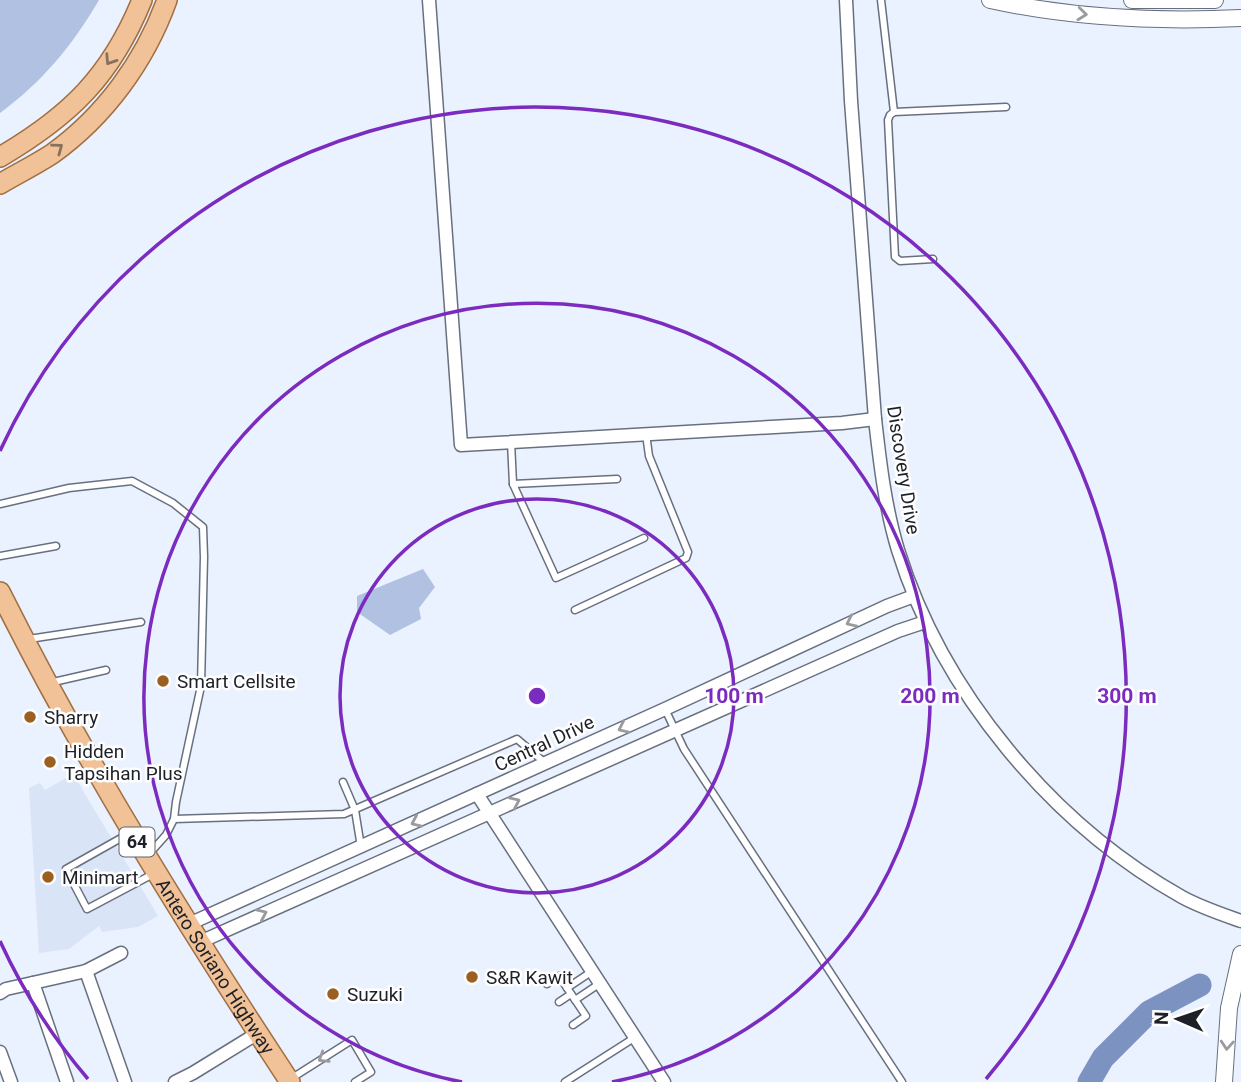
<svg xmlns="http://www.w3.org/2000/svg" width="1241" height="1082" font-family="Roboto,sans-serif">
	<rect width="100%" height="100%" fill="#eaf1ff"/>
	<path fill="#dae4f7" d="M 73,774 L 158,916 L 138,927 L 102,932 L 99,926 L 69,949 L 39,953 L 29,788 L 40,783 L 45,790 Z"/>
	<g fill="#b1c1e1">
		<path d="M 0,0 L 99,0 C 72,46 43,81 0,113 Z"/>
		<path d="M 423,569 L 435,587 L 419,608 L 421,619 L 390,635 L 357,612 L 357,596 Z"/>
	</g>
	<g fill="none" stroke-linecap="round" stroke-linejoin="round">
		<path stroke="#7c93c2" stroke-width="23" d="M 1089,1082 L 1103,1058 L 1149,1012 L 1200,985"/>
		<g stroke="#68707f" stroke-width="9">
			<g id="lane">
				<path d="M 881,0 L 894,112"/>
				<path d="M 933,259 L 900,261 L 895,257 L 888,120 L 890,115 L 894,112 L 1006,107"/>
				<path d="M 511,442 L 513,484 L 556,578 L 644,538"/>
				<path d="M 513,484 L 617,479"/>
				<path d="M 0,504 L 69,488 L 132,481 L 173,503 L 203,527 L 204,557 L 201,686 L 176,802 L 174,819 L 344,814 L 517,739 L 544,762"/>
				<path d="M 0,556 L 56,546"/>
				<path d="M 575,610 L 686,558 L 688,552 L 649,456 L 646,434"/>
				<path d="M 29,639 L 141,622"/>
				<path d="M 49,683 L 106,670"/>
				<path d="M 665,709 L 684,749 L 902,1082"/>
				<path d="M 343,782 L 355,810 L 361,847"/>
				<path d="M 130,833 L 66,869 L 87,909 L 155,873"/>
				<path d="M 149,854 L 166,835 L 174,819"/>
				<path d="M 547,984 L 559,976 L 586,1016 L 573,1025"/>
				<path d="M 567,988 L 591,972"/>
				<path d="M 575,1000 L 599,984"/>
				<path d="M 559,1002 L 571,994"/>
				<path d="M 292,1078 L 352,1040 L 371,1072 L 355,1082"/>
				<path d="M 565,1082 L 634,1038"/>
			</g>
		</g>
		<g stroke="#68707f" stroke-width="15">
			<g id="street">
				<path d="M 429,0 L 461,445 L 842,423 L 875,419"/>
				<path d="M 846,0 L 851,101 L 875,419 C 880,463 885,507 898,550 C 942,692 1052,824 1182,897 C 1200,907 1221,914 1241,921"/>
				<path d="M 477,794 L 664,1082"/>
				<path d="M 189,924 L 665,709 L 887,606 L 914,596"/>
				<path d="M 200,942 L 898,631 L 925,622"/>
				<path d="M 86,971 L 125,1082"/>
				<path d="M 33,983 L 67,1082"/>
				<path d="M 0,993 L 6,989 L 86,971 L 121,953"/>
				<path d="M 0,1052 L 11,1082"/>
				<path d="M 175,1082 L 193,1073 L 258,1033"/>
			</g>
		</g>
		<g stroke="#68707f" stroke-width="18">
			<g id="secondary">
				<path d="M 990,0 C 1073,18 1157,22 1241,18"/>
				<path d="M 1132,0 L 1215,0"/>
				<path d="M 1224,1082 L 1229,1008 L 1241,954"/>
			</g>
		</g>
		<g stroke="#a06f42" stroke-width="22">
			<g id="primary">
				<path d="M 0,157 C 70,116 111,76 142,0"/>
				<path d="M 0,184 C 17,174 35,165 52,154 C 105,116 145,61 167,0"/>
				<path id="s1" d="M 0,592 C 85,762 186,924 290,1082"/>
			</g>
		</g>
		<use href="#lane" stroke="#fff" stroke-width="6"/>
		<use href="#street" stroke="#fff" stroke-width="12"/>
		<use href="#secondary" stroke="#fff" stroke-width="16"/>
		<use href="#primary" stroke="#f1c297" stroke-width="19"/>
	</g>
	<defs><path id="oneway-chevron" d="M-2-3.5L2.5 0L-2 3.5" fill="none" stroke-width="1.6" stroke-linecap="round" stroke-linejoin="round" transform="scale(1.75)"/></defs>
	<g stroke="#999b9e">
		<use href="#oneway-chevron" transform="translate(1082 14) rotate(6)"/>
		<use href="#oneway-chevron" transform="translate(851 622) rotate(155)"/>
		<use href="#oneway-chevron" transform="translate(623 728) rotate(155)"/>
		<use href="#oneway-chevron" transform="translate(515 802) rotate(-24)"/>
		<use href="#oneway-chevron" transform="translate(416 822) rotate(156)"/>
		<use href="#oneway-chevron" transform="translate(262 914) rotate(-24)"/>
		<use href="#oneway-chevron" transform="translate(1227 1045) rotate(94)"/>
		<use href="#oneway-chevron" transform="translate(323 1058) rotate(148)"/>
	</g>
	<g stroke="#87715f">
		<use href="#oneway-chevron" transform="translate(110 60) rotate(123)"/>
		<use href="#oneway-chevron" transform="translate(58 148) rotate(-37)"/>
	</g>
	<g fill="none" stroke="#7b2cbf" stroke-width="3.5">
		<circle cx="537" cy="696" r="197"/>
		<path d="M462 1082A393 393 0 1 1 612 1082"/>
		<path d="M88 1079A590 590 0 0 1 0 941M0 451A590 590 0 1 1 986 1079"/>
	</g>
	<g fill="#9b5f21" stroke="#fefefe" stroke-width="2.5">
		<circle cx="163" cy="681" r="7"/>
		<circle cx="30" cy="717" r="7"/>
		<circle cx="50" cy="762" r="7"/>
		<circle cx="48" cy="877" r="7"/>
		<circle cx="472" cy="977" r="7"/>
		<circle cx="333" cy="994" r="7"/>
	</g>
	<g text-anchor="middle" stroke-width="5" stroke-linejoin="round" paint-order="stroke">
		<rect fill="#fefefe" stroke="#606368" stroke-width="2" x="119.5" y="827.5" width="35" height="29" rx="5"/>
		<g font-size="18" font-weight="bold" fill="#1d2027">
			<text x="137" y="848">64</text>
		</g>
		<g font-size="19" fill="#1d2027" stroke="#fefefe">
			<text transform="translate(904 470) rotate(81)" y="7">Discovery Drive</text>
			<text transform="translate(544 743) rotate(-25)" y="7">Central Drive</text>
			<text dy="7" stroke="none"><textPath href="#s1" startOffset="432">Antero Soriano Highway</textPath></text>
		</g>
		<g font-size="19" fill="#1d2027" stroke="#fefefe" text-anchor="start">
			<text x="177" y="688">Smart Cellsite</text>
			<text x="44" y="724">Sharry</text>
			<text x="64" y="758">Hidden<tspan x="64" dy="22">Tapsihan Plus</tspan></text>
			<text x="62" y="884">Minimart</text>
			<text x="486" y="984">S&amp;R Kawit</text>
			<text x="347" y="1001">Suzuki</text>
		</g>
	</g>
	<circle cx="537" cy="696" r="10" fill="#7b2cbf" stroke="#fefefe" stroke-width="3.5"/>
	<g font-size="21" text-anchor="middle" font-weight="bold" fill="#7b2cbf" stroke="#fefefe" stroke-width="5" stroke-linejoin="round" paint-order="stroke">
		<text x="734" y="703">100 m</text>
		<text x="930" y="703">200 m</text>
		<text x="1127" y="703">300 m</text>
	</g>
	<g transform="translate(1178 1019) rotate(272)" stroke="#fefefe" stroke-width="5" paint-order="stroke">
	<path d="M0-5L12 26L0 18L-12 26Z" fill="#1d2027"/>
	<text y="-10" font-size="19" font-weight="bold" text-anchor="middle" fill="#1d2027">N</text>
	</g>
</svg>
